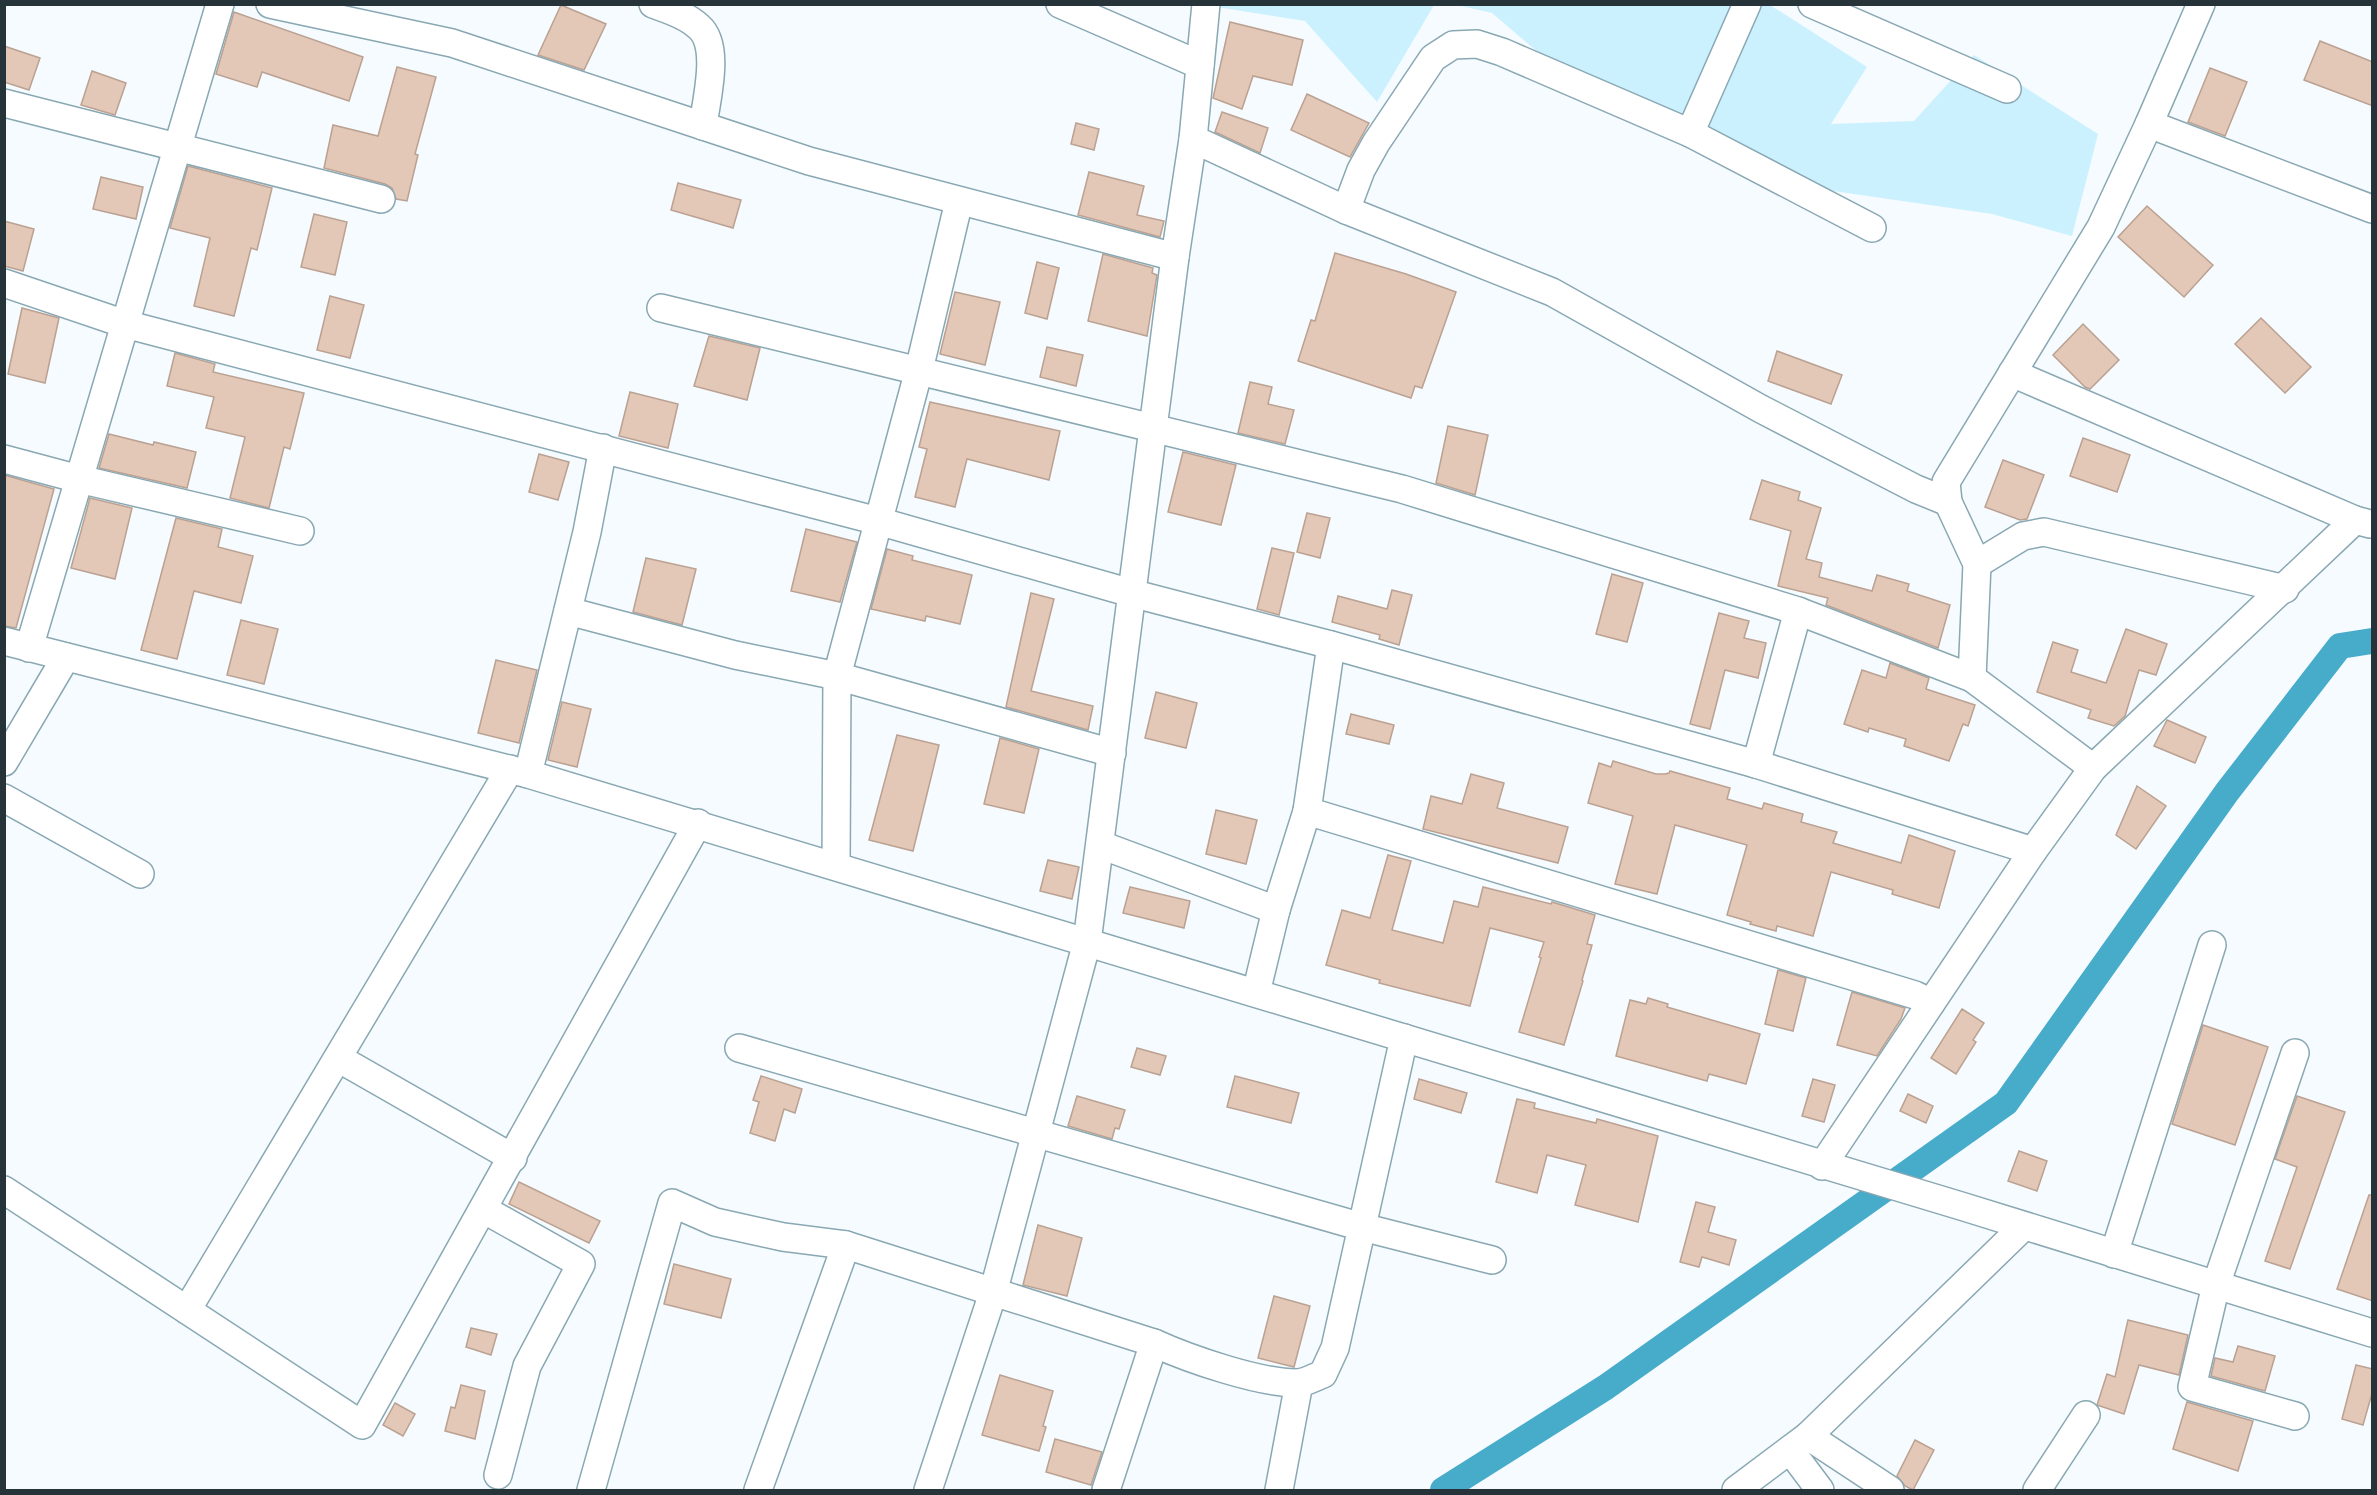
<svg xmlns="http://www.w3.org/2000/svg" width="2377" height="1495" font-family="'Roboto Condensed',sans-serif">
	<rect width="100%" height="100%" fill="#f5fbfe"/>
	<g fill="#cbf1ff">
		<path d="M 1217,4 L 1434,5 L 1377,102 L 1305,21 L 1217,7 Z"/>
		<path d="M 1457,5 L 1770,5 L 1867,67 L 1831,124 L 1914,121 L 1974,55 L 2098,134 L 2072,236 L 1992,214 L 1758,180 L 1609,113 L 1492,13 Z"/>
	</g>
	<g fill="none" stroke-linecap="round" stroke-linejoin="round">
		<path stroke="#47abca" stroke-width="26" d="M 1443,1490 L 1606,1387 L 2006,1103 L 2227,792 L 2340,646 L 2372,641"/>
	</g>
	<g fill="#e3c8b7" stroke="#bba192" stroke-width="1.5">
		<path d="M 561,5 L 606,24 L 584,70 L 538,55 Z"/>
		<path d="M 234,12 L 363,57 L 349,101 L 262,72 L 257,87 L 216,74 Z"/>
		<path d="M 1230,22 L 1303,40 L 1292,85 L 1253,76 L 1242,109 L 1213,98 Z"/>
		<path d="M 2320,41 L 2373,62 L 2373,106 L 2304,80 Z"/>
		<path d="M 4,46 L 40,58 L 29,90 L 4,82 Z"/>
		<path d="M 397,67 L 436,77 L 415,154 L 418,155 L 407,201 L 396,199 L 392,188 L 385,184 L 324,168 L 333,125 L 378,136 Z"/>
		<path d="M 2210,68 L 2247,82 L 2225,136 L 2188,122 Z"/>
		<path d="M 92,71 L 126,83 L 115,115 L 81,105 Z"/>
		<path d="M 1307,94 L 1369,123 L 1350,157 L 1291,130 Z"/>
		<path d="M 1222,112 L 1268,128 L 1260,153 L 1215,132 Z"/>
		<path d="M 1076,123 L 1099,129 L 1094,150 L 1071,144 Z"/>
		<path d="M 188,166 L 272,188 L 257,250 L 251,248 L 234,316 L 194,306 L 210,238 L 170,228 Z"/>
		<path d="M 1089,172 L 1144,186 L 1137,215 L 1164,221 L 1160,237 L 1078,215 Z"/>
		<path d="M 101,177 L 143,187 L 136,219 L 93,209 Z"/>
		<path d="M 678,183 L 741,200 L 733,228 L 671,210 Z"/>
		<path d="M 2147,206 L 2213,265 L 2184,297 L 2118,237 Z"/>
		<path d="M 314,214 L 347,222 L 335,275 L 301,267 Z"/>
		<path d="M 4,221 L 34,229 L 23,271 L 4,266 Z"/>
		<path d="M 1335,253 L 1406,274 L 1456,292 L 1422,388 L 1415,386 L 1411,398 L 1298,361 L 1311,320 L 1315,321 Z"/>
		<path d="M 1103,254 L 1153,268 L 1152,273 L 1157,275 L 1147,336 L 1088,321 Z"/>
		<path d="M 1037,262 L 1059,268 L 1047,319 L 1025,313 Z"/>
		<path d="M 955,292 L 1000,302 L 985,365 L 940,354 Z"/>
		<path d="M 330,296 L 364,305 L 350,358 L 317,350 Z"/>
		<path d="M 22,308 L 59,318 L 45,383 L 8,374 Z"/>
		<path d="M 2261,318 L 2311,367 L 2285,393 L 2235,344 Z"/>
		<path d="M 2083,324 L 2119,360 L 2090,389 L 2085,387 L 2053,355 Z"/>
		<path d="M 709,336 L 760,348 L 747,400 L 694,386 Z"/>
		<path d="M 1047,347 L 1083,355 L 1076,386 L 1040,377 Z"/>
		<path d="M 1777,351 L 1842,375 L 1831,404 L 1768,381 Z"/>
		<path d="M 175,353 L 215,364 L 213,372 L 304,393 L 290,449 L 284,447 L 269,508 L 230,498 L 245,437 L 206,428 L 214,397 L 167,386 Z"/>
		<path d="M 1250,382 L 1272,387 L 1268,404 L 1294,410 L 1285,444 L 1238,433 Z"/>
		<path d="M 630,392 L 678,404 L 668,448 L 619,436 Z"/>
		<path d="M 930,402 L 1060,431 L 1049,480 L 967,459 L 955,507 L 915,497 L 927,449 L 919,447 Z"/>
		<path d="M 1448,426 L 1488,435 L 1475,495 L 1436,483 Z"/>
		<path d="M 109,434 L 153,445 L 154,442 L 196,452 L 187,488 L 99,468 Z"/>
		<path d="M 2083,438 L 2130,455 L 2117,492 L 2070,476 Z"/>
		<path d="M 1183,452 L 1236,465 L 1221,525 L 1168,512 Z"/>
		<path d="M 539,454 L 569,462 L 558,500 L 529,492 Z"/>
		<path d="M 2003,460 L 2044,475 L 2027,519 L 2020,520 L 1985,507 Z"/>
		<path d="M 4,475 L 54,489 L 16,628 L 4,626 Z"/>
		<path d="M 1762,480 L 1800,492 L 1798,500 L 1821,508 L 1806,559 L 1822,563 L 1819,577 L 1872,591 L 1877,575 L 1909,584 L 1907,591 L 1950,605 L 1938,648 L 1826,605 L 1828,598 L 1778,586 L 1791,531 L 1750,519 Z"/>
		<path d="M 90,498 L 132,508 L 115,579 L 71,568 Z"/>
		<path d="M 1307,513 L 1330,518 L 1320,558 L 1297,552 Z"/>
		<path d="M 176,518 L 222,529 L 218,547 L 253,556 L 241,603 L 194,591 L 177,659 L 141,650 Z"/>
		<path d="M 806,529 L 857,542 L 840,602 L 791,591 Z"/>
		<path d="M 1272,548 L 1294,553 L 1279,615 L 1257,609 Z"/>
		<path d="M 887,549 L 913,556 L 912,560 L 972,575 L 960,624 L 926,616 L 925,621 L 871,609 Z"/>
		<path d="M 646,558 L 696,569 L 682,625 L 633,612 Z"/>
		<path d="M 1612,574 L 1643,583 L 1627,642 L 1596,634 Z"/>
		<path d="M 1392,590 L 1412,595 L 1399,645 L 1379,639 L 1380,635 L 1332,622 L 1338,596 L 1387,609 Z"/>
		<path d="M 1031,593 L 1054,599 L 1031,691 L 1093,706 L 1088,730 L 1006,707 Z"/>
		<path d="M 1719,613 L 1749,621 L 1744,638 L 1766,643 L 1758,678 L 1725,670 L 1710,729 L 1690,724 Z"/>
		<path d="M 241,620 L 278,629 L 264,684 L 227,675 Z"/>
		<path d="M 2126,629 L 2167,644 L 2156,675 L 2139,670 L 2125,716 L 2114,726 L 2088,718 L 2091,710 L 2037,692 L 2053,642 L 2078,650 L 2071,672 L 2106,683 Z"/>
		<path d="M 496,660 L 537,670 L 519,743 L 478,733 Z"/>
		<path d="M 1890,663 L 1929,678 L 1926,689 L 1975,705 L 1968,726 L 1963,724 L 1949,761 L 1904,746 L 1906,739 L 1869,728 L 1868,732 L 1844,724 L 1862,670 L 1886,678 Z"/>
		<path d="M 1156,692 L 1197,703 L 1186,748 L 1145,738 Z"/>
		<path d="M 562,702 L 591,709 L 577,767 L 548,760 Z"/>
		<path d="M 1351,714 L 1394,725 L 1389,744 L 1346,734 Z"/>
		<path d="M 2167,720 L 2206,737 L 2195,763 L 2154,746 Z"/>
		<path d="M 897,735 L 939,745 L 913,851 L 869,840 Z"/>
		<path d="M 1000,738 L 1039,749 L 1024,813 L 984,804 Z"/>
		<path d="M 1613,761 L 1656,774 L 1665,774 L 1669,773 L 1670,771 L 1730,788 L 1727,799 L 1762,809 L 1764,803 L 1803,814 L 1801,822 L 1837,832 L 1833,843 L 1901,863 L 1909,835 L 1955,851 L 1939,908 L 1892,894 L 1893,890 L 1831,872 L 1813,936 L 1777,926 L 1776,931 L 1750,924 L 1751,922 L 1727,915 L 1747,845 L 1675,825 L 1657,894 L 1615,884 L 1633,816 L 1588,803 L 1599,763 L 1611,767 Z"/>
		<path d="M 1471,774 L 1504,783 L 1497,808 L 1568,827 L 1558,863 L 1423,829 L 1431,796 L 1462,804 Z"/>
		<path d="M 2137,786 L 2166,806 L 2136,849 L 2116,835 Z"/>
		<path d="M 1216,810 L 1257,820 L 1246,864 L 1206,854 Z"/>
		<path d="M 1388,855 L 1411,861 L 1392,930 L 1443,943 L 1454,901 L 1478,907 L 1483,887 L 1551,904 L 1552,902 L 1595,915 L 1587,944 L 1592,945 L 1582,980 L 1583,981 L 1564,1045 L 1519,1032 L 1541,958 L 1539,957 L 1544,942 L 1490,928 L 1470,1006 L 1379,983 L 1380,980 L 1326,965 L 1342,910 L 1370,918 Z"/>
		<path d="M 1048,860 L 1079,867 L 1072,899 L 1040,891 Z"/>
		<path d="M 1130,887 L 1190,901 L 1184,928 L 1123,913 Z"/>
		<path d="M 1778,970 L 1806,978 L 1793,1031 L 1765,1024 Z"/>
		<path d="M 1852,992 L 1905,1008 L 1901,1019 L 1877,1056 L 1837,1045 Z"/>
		<path d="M 1648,998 L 1668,1004 L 1667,1007 L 1760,1034 L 1746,1084 L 1709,1074 L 1707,1081 L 1616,1056 L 1630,1000 L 1646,1004 Z"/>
		<path d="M 1962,1009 L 1984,1023 L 1973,1040 L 1976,1042 L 1956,1074 L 1931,1058 Z"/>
		<path d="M 2203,1025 L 2268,1047 L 2235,1145 L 2172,1124 Z"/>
		<path d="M 1137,1048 L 1166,1056 L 1160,1075 L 1131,1067 Z"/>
		<path d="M 761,1076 L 802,1089 L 795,1113 L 784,1109 L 775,1141 L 750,1133 L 759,1102 L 753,1100 Z"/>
		<path d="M 1235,1076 L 1299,1093 L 1291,1123 L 1227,1107 Z"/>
		<path d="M 1419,1079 L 1467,1093 L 1461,1113 L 1414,1099 Z"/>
		<path d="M 1813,1079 L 1835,1085 L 1824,1122 L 1802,1116 Z"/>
		<path d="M 1908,1094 L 1933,1106 L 1926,1123 L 1900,1111 Z"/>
		<path d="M 1077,1096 L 1125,1110 L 1119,1129 L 1115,1128 L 1112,1139 L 1068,1126 Z"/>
		<path d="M 2297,1096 L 2345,1112 L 2290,1269 L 2265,1261 L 2297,1167 L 2275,1159 Z"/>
		<path d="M 1517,1099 L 1535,1103 L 1534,1108 L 1596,1123 L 1597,1119 L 1658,1136 L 1638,1222 L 1575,1205 L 1586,1165 L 1547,1155 L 1537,1193 L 1496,1182 Z"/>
		<path d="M 2019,1151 L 2047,1161 L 2037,1191 L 2008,1181 Z"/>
		<path d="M 519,1182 L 600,1221 L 589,1243 L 509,1204 Z"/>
		<path d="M 2369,1195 L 2373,1195 L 2373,1301 L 2337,1289 Z"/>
		<path d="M 1696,1202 L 1715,1207 L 1708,1232 L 1736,1240 L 1729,1265 L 1702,1257 L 1699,1267 L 1680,1262 Z"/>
		<path d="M 1038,1225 L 1082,1238 L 1067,1296 L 1023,1285 Z"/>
		<path d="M 674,1264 L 731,1279 L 721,1318 L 664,1304 Z"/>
		<path d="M 1274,1296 L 1310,1306 L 1294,1367 L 1258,1358 Z"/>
		<path d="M 2128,1320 L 2188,1335 L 2179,1375 L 2139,1365 L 2124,1414 L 2097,1405 L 2107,1374 L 2115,1377 Z"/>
		<path d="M 471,1328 L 497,1334 L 491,1355 L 466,1347 Z"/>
		<path d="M 2238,1346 L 2275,1356 L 2265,1391 L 2211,1376 L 2215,1358 L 2233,1362 Z"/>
		<path d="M 2356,1365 L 2373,1369 L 2373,1390 L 2363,1425 L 2342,1419 Z"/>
		<path d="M 1000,1375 L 1053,1391 L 1043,1426 L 1046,1427 L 1039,1451 L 982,1435 Z"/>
		<path d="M 461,1385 L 485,1391 L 475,1439 L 445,1431 L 451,1407 L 455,1408 Z"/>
		<path d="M 2187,1402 L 2253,1421 L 2238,1471 L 2173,1449 Z"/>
		<path d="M 395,1403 L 415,1414 L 403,1436 L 383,1425 Z"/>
		<path d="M 1055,1439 L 1102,1452 L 1091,1485 L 1046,1472 Z"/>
		<path d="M 1915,1440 L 1934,1450 L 1913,1490 L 1905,1486 L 1897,1476 Z"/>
	</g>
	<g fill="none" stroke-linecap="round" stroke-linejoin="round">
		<g stroke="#89a8b3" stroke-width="30">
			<g id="minor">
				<path d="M 270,4 L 452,43 L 809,161 L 1175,257"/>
				<path d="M 653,4 C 669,10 686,15 699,27 C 721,46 706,100 703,126"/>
				<path d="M 1060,4 L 1200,65"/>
				<path d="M 1812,4 L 2007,89"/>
				<path d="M 4,103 L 381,199"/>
				<path d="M 2149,124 L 2372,209"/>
				<path d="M 1690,133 L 1747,4"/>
				<path d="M 1193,139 L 1346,210 L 1552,292 L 1761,409 L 1916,489 L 1948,502"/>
				<path d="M 1346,210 L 1361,170 L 1376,143 L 1433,58 L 1453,45 L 1477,44 L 1502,52 L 1690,133 L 1872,228"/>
				<path d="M 4,283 L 125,324 L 878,521 L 1131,593 L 1331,645 L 1756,764 L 2033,851"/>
				<path d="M 661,308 L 1402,489 L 1798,611 L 1972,678 L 2093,768"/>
				<path d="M 2012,373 L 2355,520 L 2370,524"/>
				<path d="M 4,459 L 79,479 L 300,531"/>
				<path d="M 1977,564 L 2023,536 L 2044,532 L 2285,589"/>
				<path d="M 568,611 L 735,655 L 837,676 L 1112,753"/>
				<path d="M 4,641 L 528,774 L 1961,1206 L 2372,1333"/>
				<path d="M 29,648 L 220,4"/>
				<path d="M 1972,678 L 1977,564 L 1948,502 L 1946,482 L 2101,227 L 2149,124 L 2201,4"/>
				<path d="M 4,762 L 66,657"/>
				<path d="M 1756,764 L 1798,611"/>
				<path d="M 528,774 L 587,532 L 603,448"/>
				<path d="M 4,798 L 140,874"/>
				<path d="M 1307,811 L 1331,645"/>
				<path d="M 1101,845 L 1276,910"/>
				<path d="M 836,866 L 837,676 L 919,370 L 959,201"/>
				<path d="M 1256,993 L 1276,910 L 1307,811 L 1915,995 L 1931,1003"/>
				<path d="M 739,1048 L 1362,1227 L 1492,1260"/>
				<path d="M 338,1058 L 513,1158"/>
				<path d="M 1822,1166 L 2033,851 L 2093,768 L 2355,520"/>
				<path d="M 4,1190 L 362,1425 L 698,823"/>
				<path d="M 483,1209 L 581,1264 L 527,1366 L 498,1475"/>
				<path d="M 2114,1254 L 2212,945"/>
				<path d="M 187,1310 L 510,769"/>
				<path d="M 2295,1416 L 2192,1387 L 2216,1285 L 2295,1053"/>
				<path d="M 1808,1436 L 1890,1490"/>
				<path d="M 1790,1450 L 1820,1490"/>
				<path d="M 591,1490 L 672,1203 L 715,1222 L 783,1237 L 846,1245 L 1154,1343 C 1189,1359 1259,1383 1297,1383 C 1305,1383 1315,1377 1323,1374 L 1335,1348 L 1404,1038"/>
				<path d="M 758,1490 L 846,1245"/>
				<path d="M 928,1490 L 993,1293 L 1087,942 L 1175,257 L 1193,139 L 1206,4"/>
				<path d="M 1106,1490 L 1154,1343"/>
				<path d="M 1279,1490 L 1299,1383"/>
				<path d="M 1736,1490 L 1808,1436 L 2023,1227"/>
				<path d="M 2037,1490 L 2086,1415"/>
			</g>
		</g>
		<use href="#minor" stroke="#fff" stroke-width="27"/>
	</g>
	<rect width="2377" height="1495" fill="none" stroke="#263338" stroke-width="12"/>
</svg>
